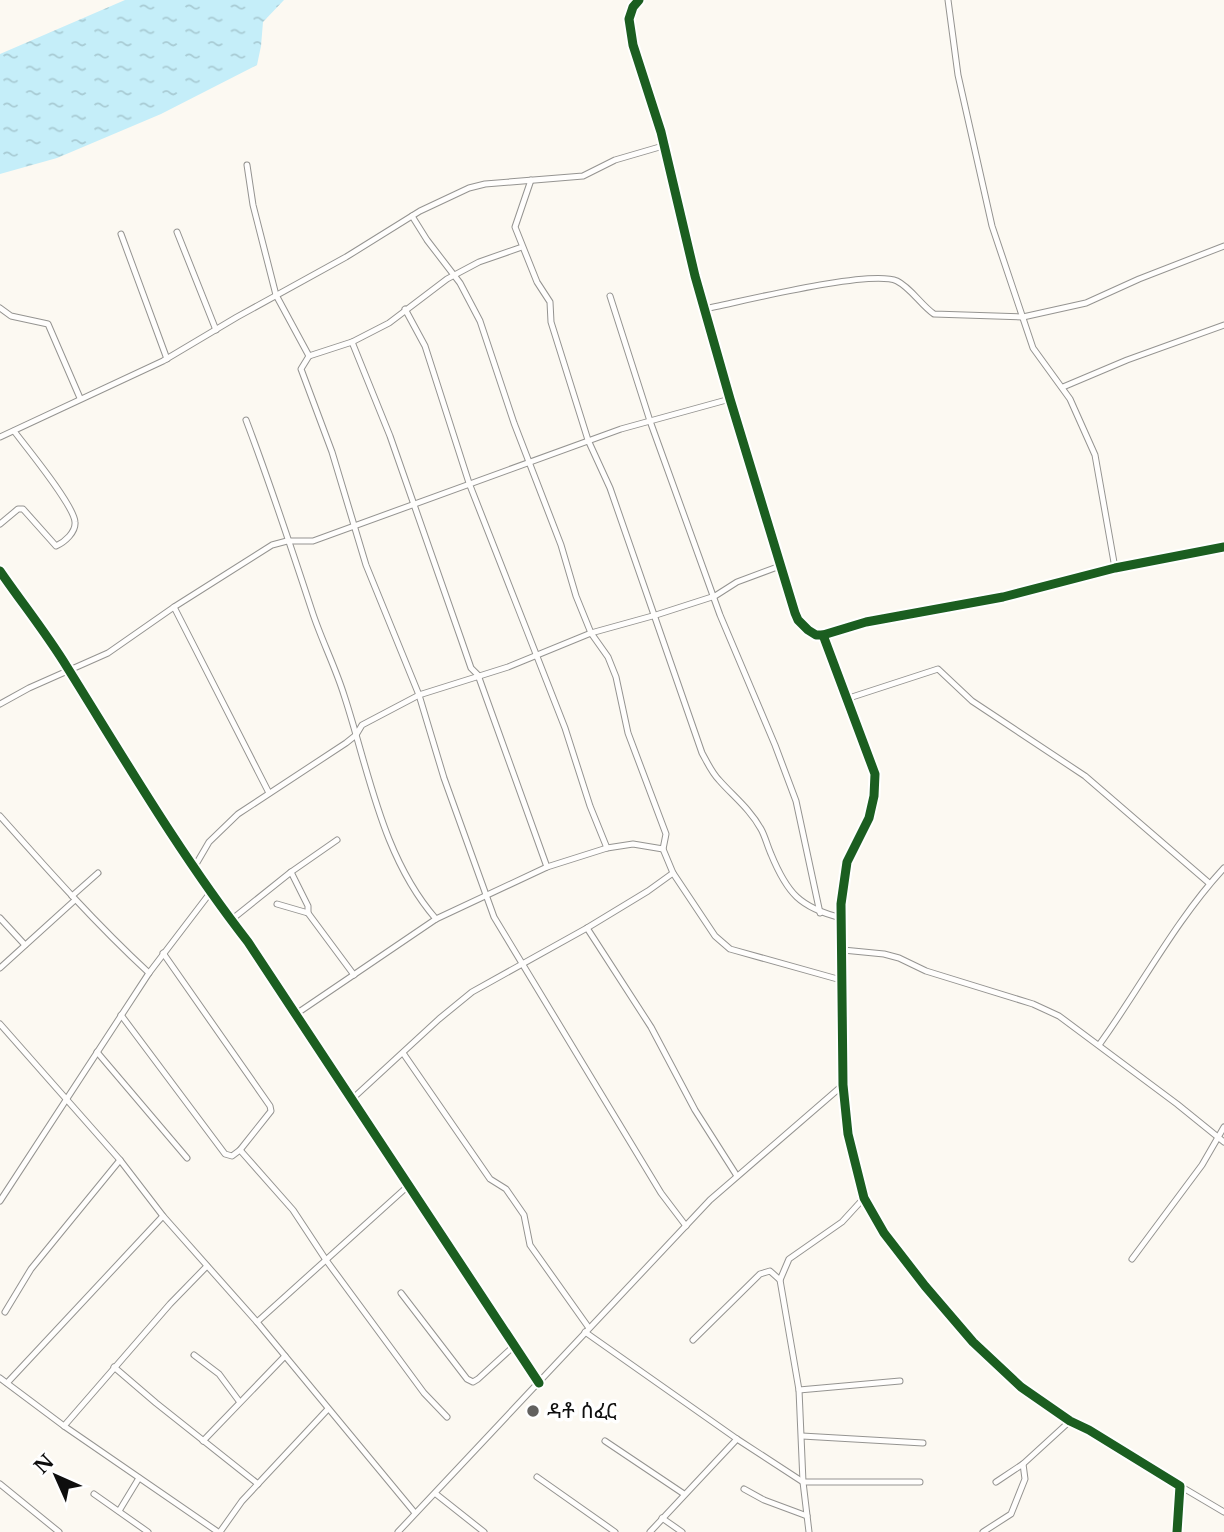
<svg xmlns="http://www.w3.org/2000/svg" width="1224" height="1532" font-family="'Libre Baskerville','Noto Sans Ethiopic',serif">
	<defs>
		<pattern id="water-ripples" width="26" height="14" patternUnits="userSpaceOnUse" patternTransform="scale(1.75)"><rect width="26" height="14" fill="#c5eef9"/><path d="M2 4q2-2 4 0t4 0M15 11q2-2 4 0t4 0" fill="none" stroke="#a8cbd4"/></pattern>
	</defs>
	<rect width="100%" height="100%" fill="#fcf9f2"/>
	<path fill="url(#water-ripples)" d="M 125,0 L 284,0 L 263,22 L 261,46 L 257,65 L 161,114 L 57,158 L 0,174 L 0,54 Z"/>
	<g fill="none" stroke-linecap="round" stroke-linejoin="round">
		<g stroke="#959491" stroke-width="7">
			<g id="minor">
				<path d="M 639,0 L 633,7 L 629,19 L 633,45 L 661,132 L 695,276 L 730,399 L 795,613 L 798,620 L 808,630 L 816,635 L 823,635 L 866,622 L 1003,597 L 1115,568 L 1224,547"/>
				<path d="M 948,0 L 958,75 L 992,226 L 1033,348 L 1070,399 L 1095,455 L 1115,568"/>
				<path d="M 247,165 L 253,205 L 276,295 L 309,356 L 352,342 L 389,323 L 447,279 L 479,262 L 522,247"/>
				<path d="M 531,180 L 515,227 L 537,282 L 550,302 L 551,322 L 588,440 L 610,488 L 702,753 C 707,762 712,773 719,780 C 733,796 750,809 761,829 C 765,836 767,845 771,854 C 787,893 800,908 842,918"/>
				<path d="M 412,216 L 427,240 L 460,283 L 480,321 L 514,423 L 561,545 L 576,596 L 591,633 L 608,657 L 616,677 L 628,733 L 666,834 L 663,849 L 673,873 L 715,936 L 730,949 L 841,980"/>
				<path d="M 177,232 L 216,330"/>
				<path d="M 121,234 L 167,359"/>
				<path d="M 610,296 L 650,421 L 720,615 L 775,745 L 796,801 L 820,913"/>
				<path d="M 0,308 L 11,316 L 48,324 L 80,398"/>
				<path d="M 405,309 L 425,346 L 469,483 L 565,728 L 590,806 L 607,848"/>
				<path d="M 704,309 C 740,302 870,269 897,281 C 911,288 921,305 934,314 L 1023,317 L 1086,303 L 1139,279 L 1224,246"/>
				<path d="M 352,342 L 390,436 L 461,639 L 471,668 L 478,675 L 547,867"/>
				<path d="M 309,356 L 301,369 L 332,452 L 366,565 L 419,695 L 444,778 L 494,917 L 661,1193 L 686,1226"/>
				<path d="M 1063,387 L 1127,360 L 1224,325"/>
				<path d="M 246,420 C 270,483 291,547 312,611 C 321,639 335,666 344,695 C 369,771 382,857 436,919"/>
				<path d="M 0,437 L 163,361 L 237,317 L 346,257 L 420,211 L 469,188 L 485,184 L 583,176 L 615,160 L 663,146"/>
				<path d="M 0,524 L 18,509 L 23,509 L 56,546 C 65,542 76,532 75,522 C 74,505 26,447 14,431"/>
				<path d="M 0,571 C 22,603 47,634 67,667 C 125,760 181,856 248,942 L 539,1383"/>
				<path d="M 174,607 L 269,793"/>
				<path d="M 823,635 L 875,774 L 874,796 L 869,818 L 847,862 L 841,904 L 843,1085 L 848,1134 L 864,1198 L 884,1233 L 925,1286 L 973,1342 L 1021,1387 L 1070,1421 L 1089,1430 L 1180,1486 L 1177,1532"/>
				<path d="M 849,698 L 938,669 L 972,701 L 1085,776 L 1209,883"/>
				<path d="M 0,704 L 29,688 L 108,653 L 174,607 L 272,545 L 287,541 L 313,541 L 621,429 L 730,399"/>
				<path d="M 0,816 C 48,870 96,924 149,973"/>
				<path d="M 195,866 L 209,842 L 238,814 L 346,743 L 356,735 L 362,725 L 419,695 L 508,667 L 591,633 L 656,615 L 715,596 L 737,582 L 780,566"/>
				<path d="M 291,872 L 308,906 L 308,913"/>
				<path d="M 72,896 L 98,873"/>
				<path d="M 277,904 L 308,913 L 354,975"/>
				<path d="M 0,918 L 25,945"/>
				<path d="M 231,920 L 291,872 L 337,840"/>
				<path d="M 587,928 L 651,1027 L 695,1110 L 737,1176"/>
				<path d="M 843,950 L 884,954 L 899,958 L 926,971 L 1033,1004 L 1059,1016 L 1177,1104 L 1224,1142"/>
				<path d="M 163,953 L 270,1106 L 271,1111 L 240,1150"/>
				<path d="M 0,968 L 75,900"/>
				<path d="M 296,1014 L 436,919 L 547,867 L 607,848 L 633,844 L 663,849"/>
				<path d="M 121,1015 L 225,1154 L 232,1156 L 240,1150 L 293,1210 L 326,1260 L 424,1393 L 447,1417"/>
				<path d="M 0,1024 L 120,1160 L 163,1216 L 257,1322 L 415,1513"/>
				<path d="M 1099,1045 C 1141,987 1175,921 1224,868"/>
				<path d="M 97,1052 L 187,1158"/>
				<path d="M 403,1053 L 490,1179 L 506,1189 L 524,1215 L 530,1245 L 589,1328"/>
				<path d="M 351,1100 L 439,1019 L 472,992 L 587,928 L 648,891 L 673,873"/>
				<path d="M 0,1201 L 149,973 L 210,893"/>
				<path d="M 1132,1259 L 1202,1165 L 1224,1127"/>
				<path d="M 780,1280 L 799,1390 L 803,1482 L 809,1532"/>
				<path d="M 401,1293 L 467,1379 L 473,1382 L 478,1379 L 514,1346"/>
				<path d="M 5,1312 L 31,1269 L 120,1160"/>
				<path d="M 257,1322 L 408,1186"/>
				<path d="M 585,1332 L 737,1439 L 803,1482 L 920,1482"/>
				<path d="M 693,1340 L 760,1274 L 770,1271 L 780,1280 L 789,1259 L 842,1222 L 864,1198"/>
				<path d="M 194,1355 L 219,1374 L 239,1401"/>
				<path d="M 114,1367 L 156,1403 L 258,1484"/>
				<path d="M 0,1378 L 64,1426 L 218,1532"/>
				<path d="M 7,1383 L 163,1216"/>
				<path d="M 799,1390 L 900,1381"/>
				<path d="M 64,1426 L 170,1304 L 207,1266"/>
				<path d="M 802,1436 L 923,1443"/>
				<path d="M 203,1441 L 285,1356"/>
				<path d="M 605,1441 L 684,1494"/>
				<path d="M 537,1477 L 615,1532"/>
				<path d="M 996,1482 L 1023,1464"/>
				<path d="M 0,1484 L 59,1532"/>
				<path d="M 1180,1486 L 1224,1512"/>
				<path d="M 744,1489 L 764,1500 L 807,1516"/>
				<path d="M 94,1494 L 148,1532"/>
				<path d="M 436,1494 L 484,1532"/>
				<path d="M 119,1511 L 139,1478"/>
				<path d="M 662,1518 L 682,1532"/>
				<path d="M 220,1532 L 242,1501 L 328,1409"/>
				<path d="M 398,1532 L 710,1200 L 843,1085"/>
				<path d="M 650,1532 L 737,1439"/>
				<path d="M 983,1532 L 1011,1514 L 1025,1479 L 1023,1464 L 1070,1421"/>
			</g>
		</g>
		<use href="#minor" stroke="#fffefd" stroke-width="5"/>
		<g stroke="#fff" stroke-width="13">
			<g id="cycleway">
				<path d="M 639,0 L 633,7 L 629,19 L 633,45 L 661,132 L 695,276 L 730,399 L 795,613 L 798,620 L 808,630 L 816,635 L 823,635 L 866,622 L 1003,597 L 1115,568 L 1224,547"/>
				<path d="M 0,571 C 22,603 47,634 67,667 C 125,760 181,856 248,942 L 539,1383"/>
				<path d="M 823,635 L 875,774 L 874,796 L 869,818 L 847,862 L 841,904 L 843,1085 L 848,1134 L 864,1198 L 884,1233 L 925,1286 L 973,1342 L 1021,1387 L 1070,1421 L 1089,1430 L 1180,1486 L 1177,1532"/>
			</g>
		</g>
		<use href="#cycleway" stroke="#1b5e20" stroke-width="9"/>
	</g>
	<circle fill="#61605e" stroke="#fff" stroke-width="2.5" cx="533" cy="1411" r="7"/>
	<g text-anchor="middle" stroke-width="7" stroke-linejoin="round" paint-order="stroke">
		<g font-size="21" fill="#0e0e0e" stroke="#fff" text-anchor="start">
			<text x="547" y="1418">ዳቶ ሰፈር</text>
		</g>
	</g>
	<g transform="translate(56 1476) rotate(315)" stroke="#ffffff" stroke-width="5" paint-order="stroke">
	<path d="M0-5L12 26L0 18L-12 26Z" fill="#0e0e0e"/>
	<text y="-10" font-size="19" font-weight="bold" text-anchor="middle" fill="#0e0e0e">N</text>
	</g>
</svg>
